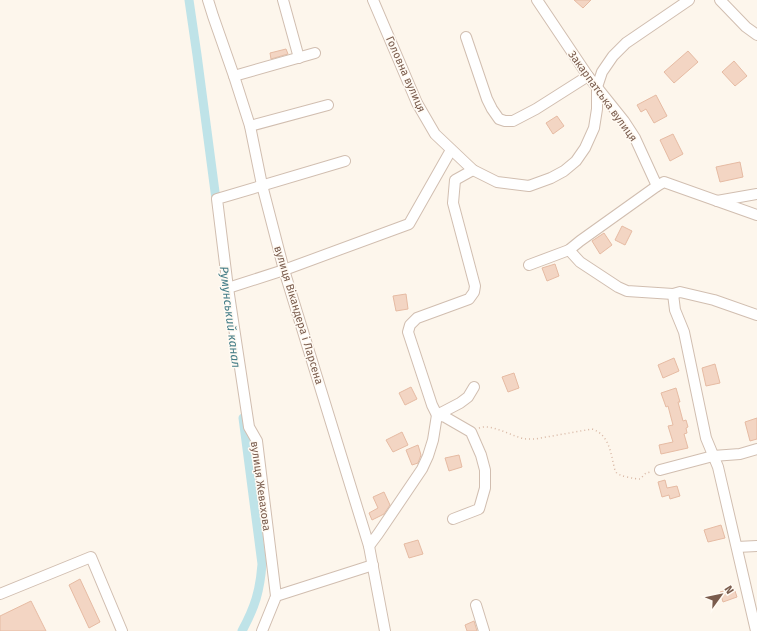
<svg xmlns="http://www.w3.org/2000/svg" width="757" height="631" font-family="'Fira Sans',sans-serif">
	<rect width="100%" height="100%" fill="#fdf6ec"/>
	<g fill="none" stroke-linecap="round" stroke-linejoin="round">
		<g stroke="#bfe3e8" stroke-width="9">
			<path d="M 189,0 L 197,55 L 217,207"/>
			<path d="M 242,631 C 255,607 260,591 262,564 L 243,418"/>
		</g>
	</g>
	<g fill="#f3d5c3" stroke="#e6bba3">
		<path d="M 574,0 L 591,0 L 583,8 Z"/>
		<path d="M 286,49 L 288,54 L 271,59 L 270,53 Z"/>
		<path d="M 688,51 L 698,62 L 674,83 L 664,72 Z"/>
		<path d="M 734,61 L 747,76 L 735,86 L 722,72 Z"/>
		<path d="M 656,95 L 667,116 L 654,123 L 646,109 L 641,112 L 637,105 Z"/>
		<path d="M 557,116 L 564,126 L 553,134 L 546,123 Z"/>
		<path d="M 673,134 L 683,154 L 670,161 L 660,140 Z"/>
		<path d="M 740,162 L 743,177 L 720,182 L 716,167 Z"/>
		<path d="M 622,226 L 632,231 L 625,245 L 615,240 Z"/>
		<path d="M 604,233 L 612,245 L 600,254 L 592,241 Z"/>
		<path d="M 555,264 L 559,276 L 547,281 L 542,268 Z"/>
		<path d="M 406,294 L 408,309 L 396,311 L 393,296 Z"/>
		<path d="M 674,358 L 679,371 L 663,378 L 658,365 Z"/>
		<path d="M 715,364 L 720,383 L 706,386 L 702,368 Z"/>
		<path d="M 514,373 L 519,388 L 508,392 L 502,377 Z"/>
		<path d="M 411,387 L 417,399 L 405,405 L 399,393 Z"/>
		<path d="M 676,388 L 680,402 L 678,402 L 683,421 L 686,420 L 688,427 L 686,428 L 687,433 L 684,434 L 688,448 L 661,454 L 659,445 L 673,442 L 668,426 L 673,425 L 668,406 L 666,407 L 661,393 Z"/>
		<path d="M 757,418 L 757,439 L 750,441 L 745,422 Z"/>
		<path d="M 402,432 L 408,445 L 393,452 L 386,440 Z"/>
		<path d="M 418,445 L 421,455 L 418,463 L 412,465 L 406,450 Z"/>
		<path d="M 459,455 L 462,467 L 449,471 L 445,458 Z"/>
		<path d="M 665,480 L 667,488 L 677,486 L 680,496 L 670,499 L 669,495 L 662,497 L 658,482 Z"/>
		<path d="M 384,492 L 390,505 L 384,514 L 372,520 L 369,513 L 378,508 L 373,497 Z"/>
		<path d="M 721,525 L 725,538 L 708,542 L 704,530 Z"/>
		<path d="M 418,540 L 423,554 L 409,558 L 404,544 Z"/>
		<path d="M 80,579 L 100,622 L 89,628 L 69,585 Z"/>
		<path d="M 734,588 L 737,597 L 723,602 L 720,592 Z"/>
		<path d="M 31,601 L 46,631 L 0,631 L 0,616 Z"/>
		<path d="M 474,621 L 477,631 L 467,631 L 465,625 Z"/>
	</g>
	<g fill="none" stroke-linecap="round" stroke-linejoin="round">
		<g stroke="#d1beb0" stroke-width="12">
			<g id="minor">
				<path d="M 208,0 L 213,16 L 234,76 L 250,126 L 262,185 L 284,270 L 369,546 L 385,631"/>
				<path d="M 283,0 L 299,58"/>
				<path d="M 373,0 L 417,103 L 435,134 L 473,170 L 497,182 L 529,186 L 551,178 L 564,171 L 576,161 L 585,148 L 594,128 L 597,109 L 597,87 L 602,72 L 613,56 L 626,43 L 689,0"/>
				<path d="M 537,0 L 588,76 L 624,121 L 635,138 L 657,186 L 664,182 L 757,215"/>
				<path d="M 720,0 L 746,27 L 757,35"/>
				<path d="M 466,37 L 487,99 L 492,109 L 499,119 L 505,121 L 513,121 L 536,109 L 588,76"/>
				<path d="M 234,76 L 315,53"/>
				<path d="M 250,126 L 328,105"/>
				<path d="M 717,201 L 757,194"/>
				<path d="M 569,250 L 580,262 L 618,287 L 627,291 L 673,294 L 680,292 L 714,300 L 757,315"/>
				<path d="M 529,265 L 569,250 L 580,241 L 657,186"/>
				<path d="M 228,288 L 284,270 L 409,224 L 451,150"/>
				<path d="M 673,294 L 675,310 L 684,332 L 706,438 L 718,467 L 756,631"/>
				<path d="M 437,415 L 432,405 L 408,332 L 410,325 L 417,318 L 469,299 L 474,292 L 475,286 L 453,203 L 455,180 L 473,170"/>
				<path d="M 437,415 L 445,417 L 471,432 L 481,455 L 485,470 L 485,488 L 479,509 L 453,519"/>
				<path d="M 437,415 L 460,403 L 468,397 L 474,387"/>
				<path d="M 660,470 L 713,456 L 740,454 L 757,449"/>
				<path d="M 369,546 L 378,534 L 422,469 L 428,456 L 433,440 L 437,415"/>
				<path d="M 737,547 L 757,546"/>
				<path d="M 0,594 L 91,557 L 122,631"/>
				<path d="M 276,596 L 373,565"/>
				<path d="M 476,605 L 484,631"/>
				<path d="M 262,631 L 275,599 L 276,596 L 257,441 L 249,427 L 228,288 L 217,199 L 345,161"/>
			</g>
		</g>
		<path stroke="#d9b8a5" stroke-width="1.5" stroke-dasharray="1 3" stroke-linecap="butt" d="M 479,428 C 492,423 512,437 526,439 C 529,439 532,439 535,439 L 592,429 C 607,434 610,448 613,462 C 614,465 614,469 616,472 C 618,476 635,479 640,479 L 646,473 L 650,472"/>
		<use href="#minor" stroke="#fff" stroke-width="10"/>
	</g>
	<g text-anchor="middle" stroke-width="3" stroke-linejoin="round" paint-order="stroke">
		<g font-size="11" fill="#7a5c4d" stroke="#fffaf3">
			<text transform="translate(406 74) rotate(66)" y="4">Головна вулиця</text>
			<text transform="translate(603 96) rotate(54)" y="4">Закарпатська вулиця</text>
			<text transform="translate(299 315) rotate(73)" y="4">вулиця Вікандера і Ларсена</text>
			<text transform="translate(261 486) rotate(82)" y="4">вулиця Жевахова</text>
		</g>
		<g font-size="12" font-style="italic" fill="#437c86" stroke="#fffaf3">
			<text transform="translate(230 317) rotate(83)" y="4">Румунський канал</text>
		</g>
	</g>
	<g transform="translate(721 595) rotate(57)" stroke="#fffaf3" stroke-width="3" paint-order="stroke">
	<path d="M0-3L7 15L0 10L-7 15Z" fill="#7a5c4d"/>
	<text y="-6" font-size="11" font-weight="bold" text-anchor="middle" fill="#7a5c4d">N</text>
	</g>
</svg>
